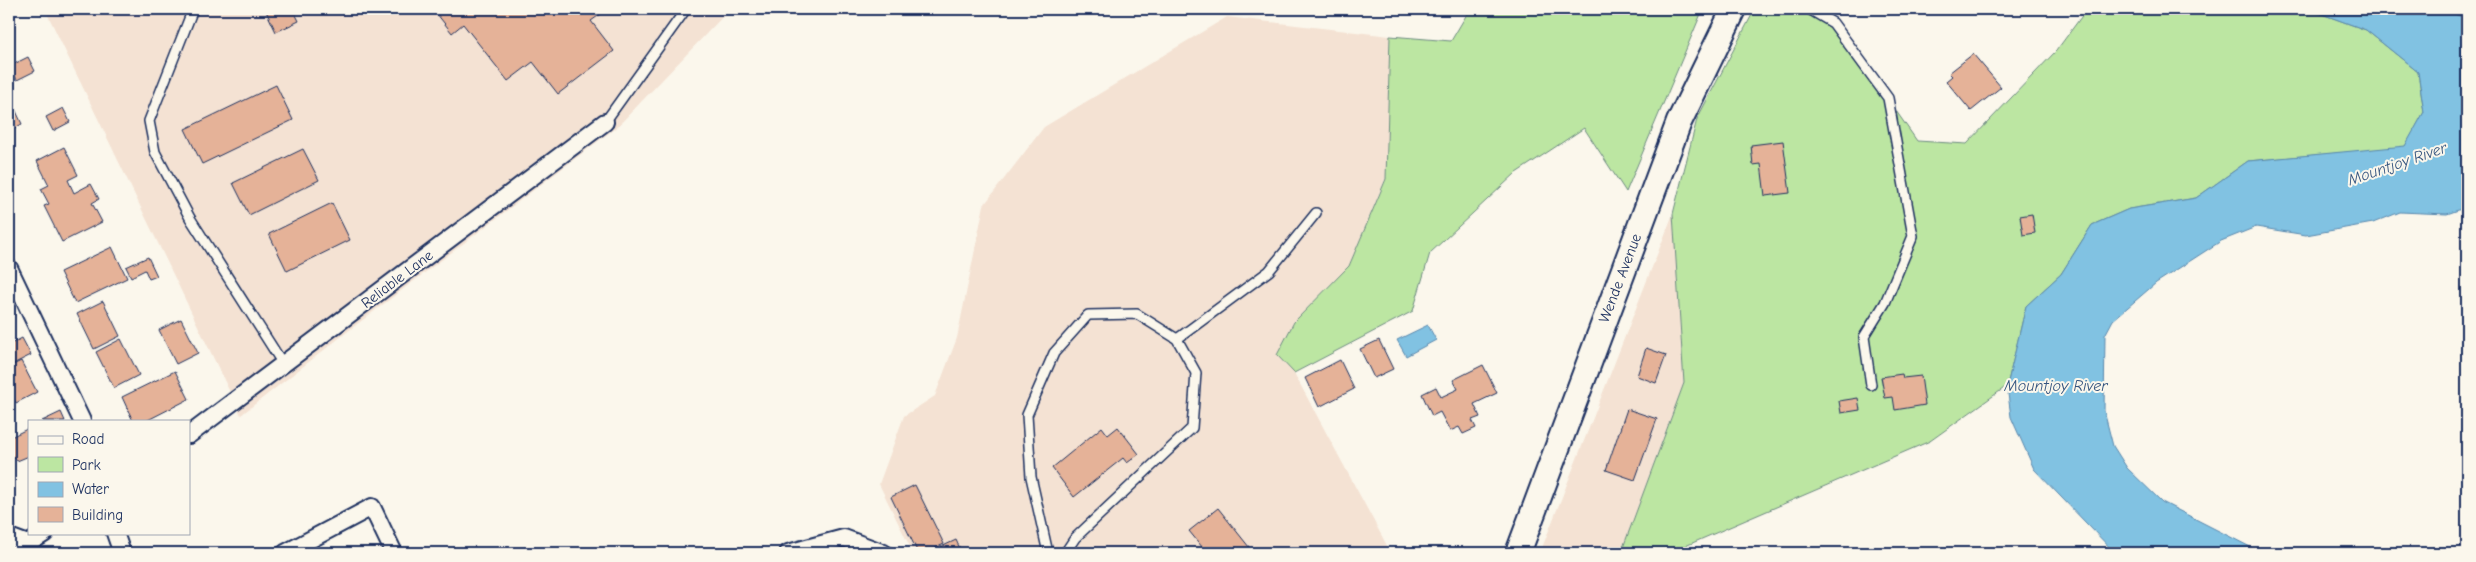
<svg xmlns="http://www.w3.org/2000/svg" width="2476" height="562" font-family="'Comic Neue',sans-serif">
	<rect width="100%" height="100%" fill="#fbf7ec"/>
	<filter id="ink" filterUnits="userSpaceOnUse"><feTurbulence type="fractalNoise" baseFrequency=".02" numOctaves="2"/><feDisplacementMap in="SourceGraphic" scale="10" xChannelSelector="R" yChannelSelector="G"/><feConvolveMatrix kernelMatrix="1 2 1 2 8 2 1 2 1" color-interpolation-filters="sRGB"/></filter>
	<g filter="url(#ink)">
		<g fill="#f4e2d3">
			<path d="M 45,9 L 730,9 L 618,126 L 356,325 L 241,415 Z"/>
			<path d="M 1227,17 L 1390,36 L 1386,178 L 1349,266 L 1294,322 L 1277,355 L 1294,373 L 1391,553 L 913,553 L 879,484 L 904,416 L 935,396 L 957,338 L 984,205 L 1044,127 Z"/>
			<path d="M 1673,214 L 1684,383 L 1621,553 L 1540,553 Z"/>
		</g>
		<g fill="#bce6a2" stroke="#6c8a80">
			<path d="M 1470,9 L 1703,9 L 1626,192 L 1584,128 L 1516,173 L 1430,253 L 1413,311 L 1294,373 L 1277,355 L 1294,322 L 1349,266 L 1386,179 L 1390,36 L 1451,41 Z"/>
			<path d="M 1755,9 L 1825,9 L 1917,141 L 1967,144 L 2056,51 L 2087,9 L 2308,9 L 2366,30 L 2418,72 L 2424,112 L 2405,147 L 2248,161 L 2196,198 L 2129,209 L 2092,225 L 2061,274 L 2026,306 L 2007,386 L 1930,441 L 1669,553 L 1621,553 L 1684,383 L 1673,214 L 1697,119 Z"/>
			<path d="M 2442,9 L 2467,9 L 2467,19 Z"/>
		</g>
		<g fill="#81c2e2" stroke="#5887ad">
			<path d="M 2308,9 L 2442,9 L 2467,19 L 2467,207 L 2447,214 L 2400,212 L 2373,223 L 2306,235 L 2256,227 L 2221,241 L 2156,283 L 2113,320 L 2105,335 L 2104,411 L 2113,446 L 2127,468 L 2162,502 L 2262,553 L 2115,553 L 2034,469 L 2011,417 L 2007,386 L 2026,306 L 2061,274 L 2092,225 L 2129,209 L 2196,198 L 2248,161 L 2405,146 L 2424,112 L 2418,72 L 2366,30 Z"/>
			<path d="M 1428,325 L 1436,340 L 1406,356 L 1397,340 Z"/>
		</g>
		<g fill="#e5b298" stroke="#1b2f5e">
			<path d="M 265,9 L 293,9 L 299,21 L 276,32 Z"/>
			<path d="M 433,9 L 608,9 L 591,21 L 614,51 L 558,94 L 533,62 L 508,81 L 463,24 L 452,33 Z"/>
			<path d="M 1973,54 L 2001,87 L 1971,111 L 1946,81 L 1952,76 L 1949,73 Z"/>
			<path d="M 28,57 L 35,71 L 17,80 L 10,66 Z"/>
			<path d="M 276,85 L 293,120 L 202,164 L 185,129 Z"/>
			<path d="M 9,96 L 22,124 L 9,131 Z"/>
			<path d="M 63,108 L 70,122 L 53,131 L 46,117 Z"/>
			<path d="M 1783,141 L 1790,193 L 1765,196 L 1761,164 L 1753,165 L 1751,145 Z"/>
			<path d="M 64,147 L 78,175 L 68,180 L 74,193 L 91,184 L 99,199 L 92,203 L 102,222 L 62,242 L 44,206 L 49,204 L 41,189 L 49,185 L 37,161 Z"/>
			<path d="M 303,149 L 319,180 L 249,215 L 233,183 Z"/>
			<path d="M 332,203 L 350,240 L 287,271 L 269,234 Z"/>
			<path d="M 2032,214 L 2035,233 L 2023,235 L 2020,216 Z"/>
			<path d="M 112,247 L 127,278 L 75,303 L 60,272 Z"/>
			<path d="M 148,257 L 157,276 L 149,279 L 145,270 L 131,277 L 126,267 Z"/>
			<path d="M 103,301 L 120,336 L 94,349 L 77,314 Z"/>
			<path d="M 181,319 L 198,353 L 176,364 L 159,330 Z"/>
			<path d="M 22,338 L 31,355 L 9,366 L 9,345 Z"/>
			<path d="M 121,339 L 139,375 L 114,388 L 96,352 Z"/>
			<path d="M 1379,340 L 1393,369 L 1374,378 L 1360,349 Z"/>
			<path d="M 1646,348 L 1666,355 L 1656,383 L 1637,376 Z"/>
			<path d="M 1340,360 L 1354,389 L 1319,407 L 1305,378 Z"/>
			<path d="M 21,361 L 37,392 L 16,403 L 11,394 L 9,396 L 9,367 Z"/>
			<path d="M 1483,365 L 1497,393 L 1474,404 L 1480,417 L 1472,420 L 1476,428 L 1463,434 L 1459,427 L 1450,431 L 1440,412 L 1432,416 L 1422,394 L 1436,387 L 1441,397 L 1458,389 L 1453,380 Z"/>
			<path d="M 175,371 L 189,399 L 146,421 L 133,421 L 122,397 Z"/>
			<path d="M 1902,374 L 1903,378 L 1921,376 L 1925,405 L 1895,410 L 1893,397 L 1885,398 L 1881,377 Z"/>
			<path d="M 1858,398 L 1860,410 L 1841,413 L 1839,401 Z"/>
			<path d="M 1627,409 L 1657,419 L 1635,480 L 1606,470 Z"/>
			<path d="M 61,412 L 65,421 L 42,421 Z"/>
			<path d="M 1102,427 L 1108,435 L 1118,427 L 1139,454 L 1127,463 L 1123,458 L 1074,497 L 1052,468 Z"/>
			<path d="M 29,428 L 29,456 L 17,461 L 9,451 L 9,438 Z"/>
			<path d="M 915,485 L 944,544 L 925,553 L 918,553 L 891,497 Z"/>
			<path d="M 1218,508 L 1253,552 L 1252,553 L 1207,553 L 1189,531 Z"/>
			<path d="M 956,540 L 962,553 L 944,553 L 941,547 Z"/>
		</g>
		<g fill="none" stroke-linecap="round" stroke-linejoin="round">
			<g stroke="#1b2f5e" stroke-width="12">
				<g id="lane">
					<path d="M 193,9 L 149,121 L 155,152 L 190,218 L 283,364"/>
					<path d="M 1809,9 L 1833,23 L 1888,98 L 1913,236 L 1885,303 L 1864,337 L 1871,385"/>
					<path d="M 605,122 L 686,9"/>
					<path d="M 1177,339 L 1269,271 L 1316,213"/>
					<path d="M 1048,553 L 1031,477 L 1027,415 L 1054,353 L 1088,315 L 1137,314 L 1177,339 L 1196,373 L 1192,428 L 1075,538 L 1065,553"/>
				</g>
			</g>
			<g stroke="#1b2f5e" stroke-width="20">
				<g id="street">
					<path d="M 9,268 L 82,421"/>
					<path d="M 189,435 L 605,122"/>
					<path d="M 115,533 L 122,553"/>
					<path d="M 9,537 L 28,544 L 45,533"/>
					<path d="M 285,553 L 372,507 L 394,553"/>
					<path d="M 788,553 L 844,538 L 884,553"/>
				</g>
			</g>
			<g stroke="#1b2f5e" stroke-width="28">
				<path id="secondary" d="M 1518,553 L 1679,122 L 1734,9"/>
			</g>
			<use href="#lane" stroke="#fbf7ec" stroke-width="9"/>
			<use href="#street" stroke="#fbf7ec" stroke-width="16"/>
			<use href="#secondary" stroke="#fbf7ec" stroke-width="24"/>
		</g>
	</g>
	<g text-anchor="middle" stroke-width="4" stroke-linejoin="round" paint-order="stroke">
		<g font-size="15" fill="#1b2f5e" stroke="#fbf7ec">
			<text transform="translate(1620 278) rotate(-69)" y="5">Wende Avenue</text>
			<text transform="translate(397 279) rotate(-37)" y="5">Reliable Lane</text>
		</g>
		<g font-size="16" font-style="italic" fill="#34547f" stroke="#fbf7ec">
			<text transform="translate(2397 163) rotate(-19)" y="6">Mountjoy River</text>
			<text x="2056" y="391">Mountjoy River</text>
		</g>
	</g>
	<rect width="2476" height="562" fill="none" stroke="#fbf7ec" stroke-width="30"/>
	<rect x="15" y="15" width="2446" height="532" fill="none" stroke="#1b2f5e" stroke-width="2" filter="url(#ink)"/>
	<rect x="28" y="420" width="162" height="115" fill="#fbf7ec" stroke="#a1a7b3"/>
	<rect x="38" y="436" width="25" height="8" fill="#fbf7ec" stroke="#a1a7b3"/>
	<text x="72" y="444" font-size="15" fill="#1b2f5e">Road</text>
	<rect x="38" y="457" width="25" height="15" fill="#bce6a2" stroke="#a1a7b3"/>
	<text x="72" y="470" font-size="15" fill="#1b2f5e">Park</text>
	<rect x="38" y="482" width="25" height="15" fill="#81c2e2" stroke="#a1a7b3"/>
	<text x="72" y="494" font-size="15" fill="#1b2f5e">Water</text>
	<rect x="38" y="507" width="25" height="15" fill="#e5b298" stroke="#a1a7b3"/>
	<text x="72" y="520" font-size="15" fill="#1b2f5e">Building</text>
</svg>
